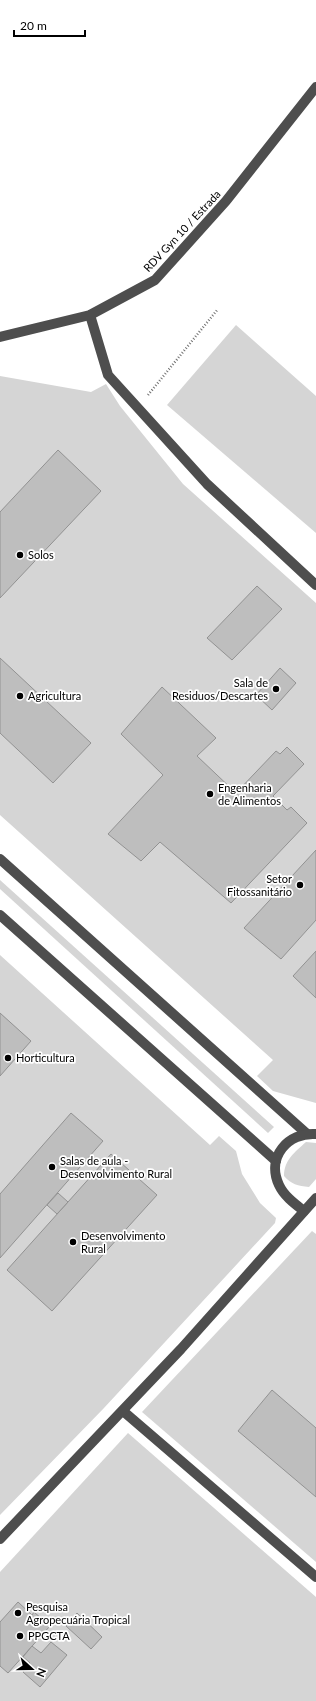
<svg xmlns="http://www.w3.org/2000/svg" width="316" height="1701" font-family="Lato,sans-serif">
	<rect width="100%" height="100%" fill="#fff"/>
	<g fill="#d5d5d5">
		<path d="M 236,325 L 316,396 L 316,533 L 167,405 Z"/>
		<path d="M 0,376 L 91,392 L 106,384 L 120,406 L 183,484 L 316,603 L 316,1103 L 273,1091 L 257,1076 L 273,1060 L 0,815 Z"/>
		<path d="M 0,880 L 274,1127 L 268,1133 L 0,889 Z"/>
		<path d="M 0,955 L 210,1145 L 219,1136 L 236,1151 L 242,1174 L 260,1203 L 276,1218 L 275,1223 L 104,1408 L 0,1515 Z"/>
		<path d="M 306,1142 L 316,1143 L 316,1179 L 309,1187 C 298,1186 291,1184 284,1176 C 284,1160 295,1152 306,1142 Z"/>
		<path d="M 312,1231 L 316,1234 L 316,1562 L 142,1412 Z"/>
		<path d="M 128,1433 L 316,1597 L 316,1701 L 0,1701 L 0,1572 Z"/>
	</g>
	<g fill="#bebebe" stroke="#929292">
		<path d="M 58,450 L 101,491 L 0,598 L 0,512 Z"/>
		<path d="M 257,586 L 282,609 L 232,660 L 207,638 Z"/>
		<path d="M 0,658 L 91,743 L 53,783 L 0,733 Z"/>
		<path d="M 280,668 L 296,683 L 272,710 L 256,695 Z"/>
		<path d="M 162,687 L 216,738 L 197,756 L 236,793 L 276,751 L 280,754 L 287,747 L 304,764 L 273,796 L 287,810 L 291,807 L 307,823 L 231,903 L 160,842 L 141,861 L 108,834 L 163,775 L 121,734 Z"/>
		<path d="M 316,850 L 316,920 L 281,959 L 244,928 Z"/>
		<path d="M 316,951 L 316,998 L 293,976 Z"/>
		<path d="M 0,1013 L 31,1041 L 0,1076 Z"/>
		<path d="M 71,1113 L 103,1141 L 0,1258 L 0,1194 Z"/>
		<path d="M 111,1154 L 157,1195 L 52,1311 L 7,1270 Z"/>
		<path d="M 58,1193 L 68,1202 L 57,1214 L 47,1205 Z"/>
		<path d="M 272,1390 L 316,1428 L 316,1497 L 238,1431 Z"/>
		<path d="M 18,1602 L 32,1615 L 34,1612 L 50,1626 L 8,1673 L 0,1666 L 0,1622 Z"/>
		<path d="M 77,1613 L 102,1637 L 91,1649 L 66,1626 Z"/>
		<path d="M 51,1642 L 67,1655 L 40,1687 L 23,1672 L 30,1663 L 23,1657 L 32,1646 L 41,1653 Z"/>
	</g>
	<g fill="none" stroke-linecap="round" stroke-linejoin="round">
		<path stroke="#707070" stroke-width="2.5" stroke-dasharray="1 2" stroke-linecap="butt" d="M 148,395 L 218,309"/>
		<g stroke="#4e4e4e" stroke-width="10">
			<path d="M 90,315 L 108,375 L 207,484 L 316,585"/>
			<path d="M 0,337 L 90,315 L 155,280 L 226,201 L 316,87"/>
			<path d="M 0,859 L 306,1133"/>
			<path d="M 0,915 L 276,1161"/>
			<path d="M 304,1211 C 295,1204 284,1196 279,1185 C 266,1157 288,1132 316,1134"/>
			<path d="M 123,1411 L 316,1577"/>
			<path d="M 0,1539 L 181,1349 L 316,1198"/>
		</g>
	</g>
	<g fill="#000" stroke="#fff" stroke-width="1.5">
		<circle cx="20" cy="555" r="4"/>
		<circle cx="276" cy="689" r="4"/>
		<circle cx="20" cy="696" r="4"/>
		<circle cx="210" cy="794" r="4"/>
		<circle cx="300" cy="885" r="4"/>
		<circle cx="8" cy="1058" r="4"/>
		<circle cx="52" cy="1167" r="4"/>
		<circle cx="73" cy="1242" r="4"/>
		<circle cx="18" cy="1613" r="4"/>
		<circle cx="20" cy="1636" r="4"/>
	</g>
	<g text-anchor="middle" stroke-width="3.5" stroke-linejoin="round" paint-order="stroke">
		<g font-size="11" fill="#000" stroke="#fff">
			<text transform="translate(182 231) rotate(-47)" y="4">RDV Gyn 10 / Estrada</text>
		</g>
		<g font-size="11" fill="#000" stroke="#fff" text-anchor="start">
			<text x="28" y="559">Solos</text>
			<text x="268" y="687" text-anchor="end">Sala de<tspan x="268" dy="13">Residuos/Descartes</tspan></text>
			<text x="28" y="700">Agricultura</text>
			<text x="218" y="792">Engenharia<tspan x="218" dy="13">de Alimentos</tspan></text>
			<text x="292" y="883" text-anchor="end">Setor<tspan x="292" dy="13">Fitossanitário</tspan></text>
			<text x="16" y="1062">Horticultura</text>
			<text x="60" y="1165">Salas de aula -<tspan x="60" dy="13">Desenvolvimento Rural</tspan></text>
			<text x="81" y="1240">Desenvolvimento<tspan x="81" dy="13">Rural</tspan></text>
			<text x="26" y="1611">Pesquisa<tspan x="26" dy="13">Agropecuária Tropical</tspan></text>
			<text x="28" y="1640">PPGCTA</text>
		</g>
	</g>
	<g transform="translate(32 1669) rotate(111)" stroke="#ffffff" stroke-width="3" paint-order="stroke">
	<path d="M0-3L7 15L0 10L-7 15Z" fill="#000000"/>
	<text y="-6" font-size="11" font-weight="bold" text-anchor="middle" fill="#000000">N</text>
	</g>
	<path d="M14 30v6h71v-6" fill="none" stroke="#000000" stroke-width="2"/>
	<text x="20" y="30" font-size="12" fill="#000000" stroke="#ffffff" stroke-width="3" paint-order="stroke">20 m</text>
</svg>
